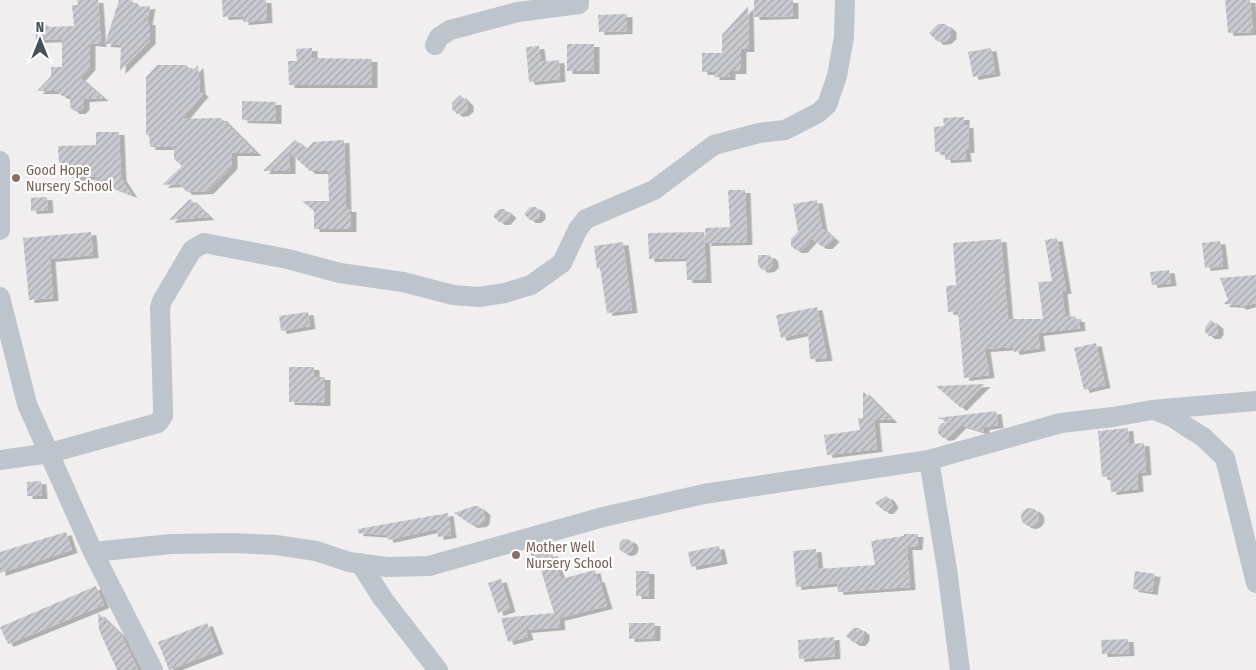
<svg xmlns="http://www.w3.org/2000/svg" width="1256" height="670" font-family="'Fira Sans Condensed',sans-serif">
	<defs>
		<pattern id="building-hatch" width="6" height="6" patternUnits="userSpaceOnUse" patternTransform="scale(1.25)"><rect width="6" height="6" fill="#c9cad0"/><path d="M-1 1l2-2M0 6l6-6M5 7l2-2" fill="none" stroke="#a5a6ac"/></pattern>
		<filter id="shadow"><feDropShadow dx="5.5" dy="3" stdDeviation="0" flood-color="#0004"/></filter>
	</defs>
	<rect width="100%" height="100%" fill="#f0eeee"/>
	<g fill="url(#building-hatch)" filter="url(#shadow)">
		<path d="M 77,0 L 98,0 L 101,44 L 90,43 L 90,67 L 80,78 L 103,98 L 84,99 L 84,107 L 80,111 L 74,111 L 70,107 L 70,96 L 62,96 L 57,91 L 37,91 L 51,76 L 51,67 L 62,67 L 62,39 L 36,40 L 35,28 L 40,28 L 44,23 L 49,27 L 74,26 L 72,5 L 78,5 Z"/>
		<path d="M 119,0 L 131,0 L 138,7 L 150,6 L 147,22 L 150,22 L 150,41 L 120,71 L 121,45 L 105,44 Z"/>
		<path d="M 222,0 L 266,0 L 267,20 L 243,22 L 243,16 L 223,17 Z"/>
		<path d="M 754,0 L 793,0 L 793,16 L 754,17 Z"/>
		<path d="M 1225,0 L 1250,0 L 1253,32 L 1228,33 Z"/>
		<path d="M 748,6 L 749,49 L 741,49 L 741,71 L 730,71 L 730,77 L 714,77 L 714,72 L 702,72 L 702,53 L 722,53 L 722,35 Z"/>
		<path d="M 627,14 L 627,31 L 599,32 L 598,15 Z"/>
		<path d="M 938,24 L 945,24 L 951,29 L 951,36 L 946,41 L 938,42 L 929,33 Z"/>
		<rect x="567" y="44" width="27" height="27"/>
		<path d="M 539,46 L 541,62 L 559,60 L 560,79 L 529,82 L 526,47 Z"/>
		<path d="M 312,48 L 312,58 L 372,59 L 372,85 L 289,85 L 288,61 L 297,61 L 296,49 Z"/>
		<path d="M 991,48 L 995,73 L 973,77 L 968,52 Z"/>
		<path d="M 157,65 L 186,65 L 192,71 L 198,65 L 200,91 L 203,94 L 182,119 L 221,118 L 256,153 L 232,153 L 232,166 L 208,191 L 187,192 L 179,184 L 162,185 L 182,166 L 174,159 L 174,147 L 150,147 L 149,135 L 146,135 L 146,77 Z"/>
		<path d="M 460,95 L 468,103 L 468,109 L 463,113 L 457,114 L 452,109 L 452,103 Z"/>
		<path d="M 242,101 L 276,102 L 276,121 L 242,120 Z"/>
		<path d="M 964,117 L 964,125 L 968,125 L 969,150 L 965,150 L 966,159 L 945,160 L 945,151 L 935,152 L 934,127 L 944,126 L 943,118 Z"/>
		<path d="M 96,132 L 119,132 L 121,178 L 132,195 L 108,186 L 106,189 L 88,189 L 99,176 L 72,178 L 71,164 L 59,164 L 58,146 L 96,145 Z"/>
		<path d="M 295,140 L 307,149 L 313,142 L 344,140 L 346,209 L 351,209 L 351,229 L 314,229 L 314,211 L 302,201 L 329,201 L 328,171 L 310,171 L 290,153 L 290,171 L 263,171 Z"/>
		<path d="M 728,190 L 745,190 L 747,242 L 706,243 L 705,228 L 730,227 Z"/>
		<path d="M 47,197 L 48,210 L 31,211 L 31,198 Z"/>
		<path d="M 190,199 L 209,217 L 169,220 Z"/>
		<path d="M 817,200 L 822,228 L 834,239 L 827,246 L 821,246 L 812,239 L 802,250 L 796,250 L 791,246 L 791,239 L 798,232 L 793,204 Z"/>
		<path d="M 530,207 L 536,207 L 540,211 L 540,216 L 536,220 L 530,220 L 524,214 Z"/>
		<path d="M 499,209 L 504,209 L 511,215 L 505,222 L 499,222 L 493,216 Z"/>
		<path d="M 91,232 L 93,255 L 50,259 L 53,298 L 29,300 L 23,238 Z"/>
		<path d="M 704,232 L 706,280 L 687,280 L 686,258 L 649,259 L 648,233 Z"/>
		<path d="M 1057,238 L 1066,291 L 1062,291 L 1065,317 L 1075,316 L 1076,319 L 1079,319 L 1080,328 L 1038,333 L 1040,348 L 1014,352 L 1013,347 L 985,349 L 989,375 L 964,378 L 958,311 L 948,312 L 946,286 L 956,285 L 953,243 L 1001,239 L 1008,319 L 1043,319 L 1038,282 L 1052,281 L 1045,240 Z"/>
		<path d="M 1220,241 L 1223,266 L 1205,268 L 1202,243 Z"/>
		<path d="M 623,242 L 632,310 L 607,313 L 600,268 L 597,269 L 594,246 Z"/>
		<path d="M 758,255 L 769,255 L 773,259 L 773,265 L 769,269 L 762,270 L 758,265 Z"/>
		<path d="M 1169,270 L 1171,283 L 1152,285 L 1150,272 Z"/>
		<path d="M 1256,275 L 1256,303 L 1240,307 L 1240,305 L 1223,304 L 1228,300 L 1220,278 Z"/>
		<path d="M 817,307 L 827,358 L 810,359 L 808,332 L 781,338 L 776,315 Z"/>
		<path d="M 308,312 L 310,326 L 281,331 L 279,316 Z"/>
		<path d="M 1211,320 L 1218,326 L 1218,332 L 1215,336 L 1209,336 L 1205,332 L 1205,327 Z"/>
		<path d="M 1096,343 L 1105,385 L 1084,390 L 1074,348 Z"/>
		<path d="M 289,367 L 314,367 L 314,377 L 325,377 L 325,403 L 289,402 Z"/>
		<path d="M 985,384 L 961,408 L 936,386 Z"/>
		<path d="M 863,391 L 892,420 L 874,420 L 877,449 L 827,455 L 824,435 L 860,430 L 858,418 L 863,418 Z"/>
		<path d="M 996,411 L 998,425 L 984,427 L 984,432 L 961,425 L 949,437 L 943,438 L 938,433 L 938,428 L 942,423 L 953,423 L 937,418 Z"/>
		<path d="M 1128,428 L 1129,444 L 1144,443 L 1146,472 L 1137,473 L 1138,489 L 1111,492 L 1110,476 L 1102,477 L 1098,431 Z"/>
		<path d="M 41,481 L 42,496 L 27,496 L 27,482 Z"/>
		<path d="M 886,496 L 889,498 L 893,505 L 888,511 L 884,511 L 875,503 Z"/>
		<path d="M 474,506 L 478,506 L 485,512 L 484,521 L 481,524 L 472,525 L 454,513 Z"/>
		<circle cx="1030" cy="517" r="9"/>
		<path d="M 448,513 L 451,535 L 438,537 L 437,529 L 388,540 L 387,535 L 358,533 L 358,529 Z"/>
		<path d="M 66,532 L 72,550 L 0,573 L 0,552 Z"/>
		<path d="M 904,534 L 918,534 L 917,547 L 907,547 L 910,587 L 838,592 L 837,583 L 796,587 L 793,551 L 816,549 L 818,569 L 875,565 L 871,541 L 904,536 Z"/>
		<circle cx="626" cy="546" r="7"/>
		<path d="M 545,546 L 547,553 L 532,558 L 529,550 Z"/>
		<path d="M 719,546 L 722,561 L 691,567 L 688,552 Z"/>
		<path d="M 552,553 L 561,579 L 595,570 L 597,580 L 599,579 L 607,606 L 559,618 L 560,627 L 526,630 L 528,637 L 508,642 L 501,618 L 554,613 L 537,557 Z"/>
		<rect x="636" y="571" width="13" height="25"/>
		<path d="M 1135,571 L 1155,574 L 1152,592 L 1133,589 Z"/>
		<path d="M 501,579 L 510,609 L 498,613 L 488,583 Z"/>
		<path d="M 96,586 L 104,605 L 8,644 L 0,627 Z"/>
		<path d="M 98,613 L 122,636 L 138,670 L 117,670 L 99,630 Z"/>
		<path d="M 207,623 L 218,651 L 169,670 L 158,642 Z"/>
		<path d="M 629,623 L 655,623 L 655,638 L 629,639 Z"/>
		<path d="M 853,628 L 859,628 L 864,632 L 864,638 L 860,643 L 854,643 L 846,636 Z"/>
		<path d="M 834,637 L 835,656 L 799,659 L 798,640 Z"/>
		<path d="M 1128,639 L 1129,653 L 1102,654 L 1101,640 Z"/>
	</g>
	<g fill="none" stroke-linecap="round" stroke-linejoin="round">
		<g stroke="#bdc4cc" stroke-width="20">
			<path d="M 435,45 L 439,37 L 450,30 L 518,12 L 579,4 L 579,0"/>
			<path d="M 0,161 L 0,230"/>
			<path d="M 0,297 L 27,404 L 93,552 L 153,670"/>
			<path d="M 1154,410 L 1172,417 L 1190,429 L 1203,437 L 1225,458 L 1256,583"/>
			<path d="M 0,460 L 50,453 L 158,423 L 163,416 L 163,407 L 160,308 L 162,301 L 192,250 L 204,243 L 288,259 L 340,273 L 403,282 L 453,295 L 479,297 L 505,293 L 531,285 L 562,263 L 578,229 L 586,219 L 654,190 L 714,145 L 759,133 L 785,130 L 818,113 L 827,105 L 837,76 L 844,37 L 845,0"/>
			<path d="M 929,460 L 947,569 L 960,670"/>
			<path d="M 93,552 L 171,544 L 233,543 L 276,545 L 316,551 L 349,562 L 387,567 L 429,566 L 603,517 L 704,494 L 929,460 L 1061,423 L 1113,417 L 1152,410 L 1256,401"/>
			<path d="M 360,563 L 383,599 L 438,670"/>
		</g>
	</g>
	<g fill="#8d6e63" stroke="#fff" stroke-width="2">
		<circle cx="16" cy="178" r="5"/>
		<circle cx="516" cy="555" r="5"/>
	</g>
	<g text-anchor="middle" stroke-width="4.5" stroke-linejoin="round" paint-order="stroke">
		<g font-size="14" fill="#785e54" stroke="#fff" text-anchor="start">
			<text x="26" y="175">Good Hope<tspan x="26" dy="16">Nursery School</tspan></text>
			<text x="526" y="552">Mother Well<tspan x="526" dy="16">Nursery School</tspan></text>
		</g>
	</g>
	<g transform="translate(40 40)" stroke="#ffffff" stroke-width="4" paint-order="stroke">
	<path d="M0-4L9 19L0 12L-9 19Z" fill="#485059"/>
	<text y="-8" font-size="14" font-weight="bold" text-anchor="middle" fill="#485059">N</text>
	</g>
</svg>
